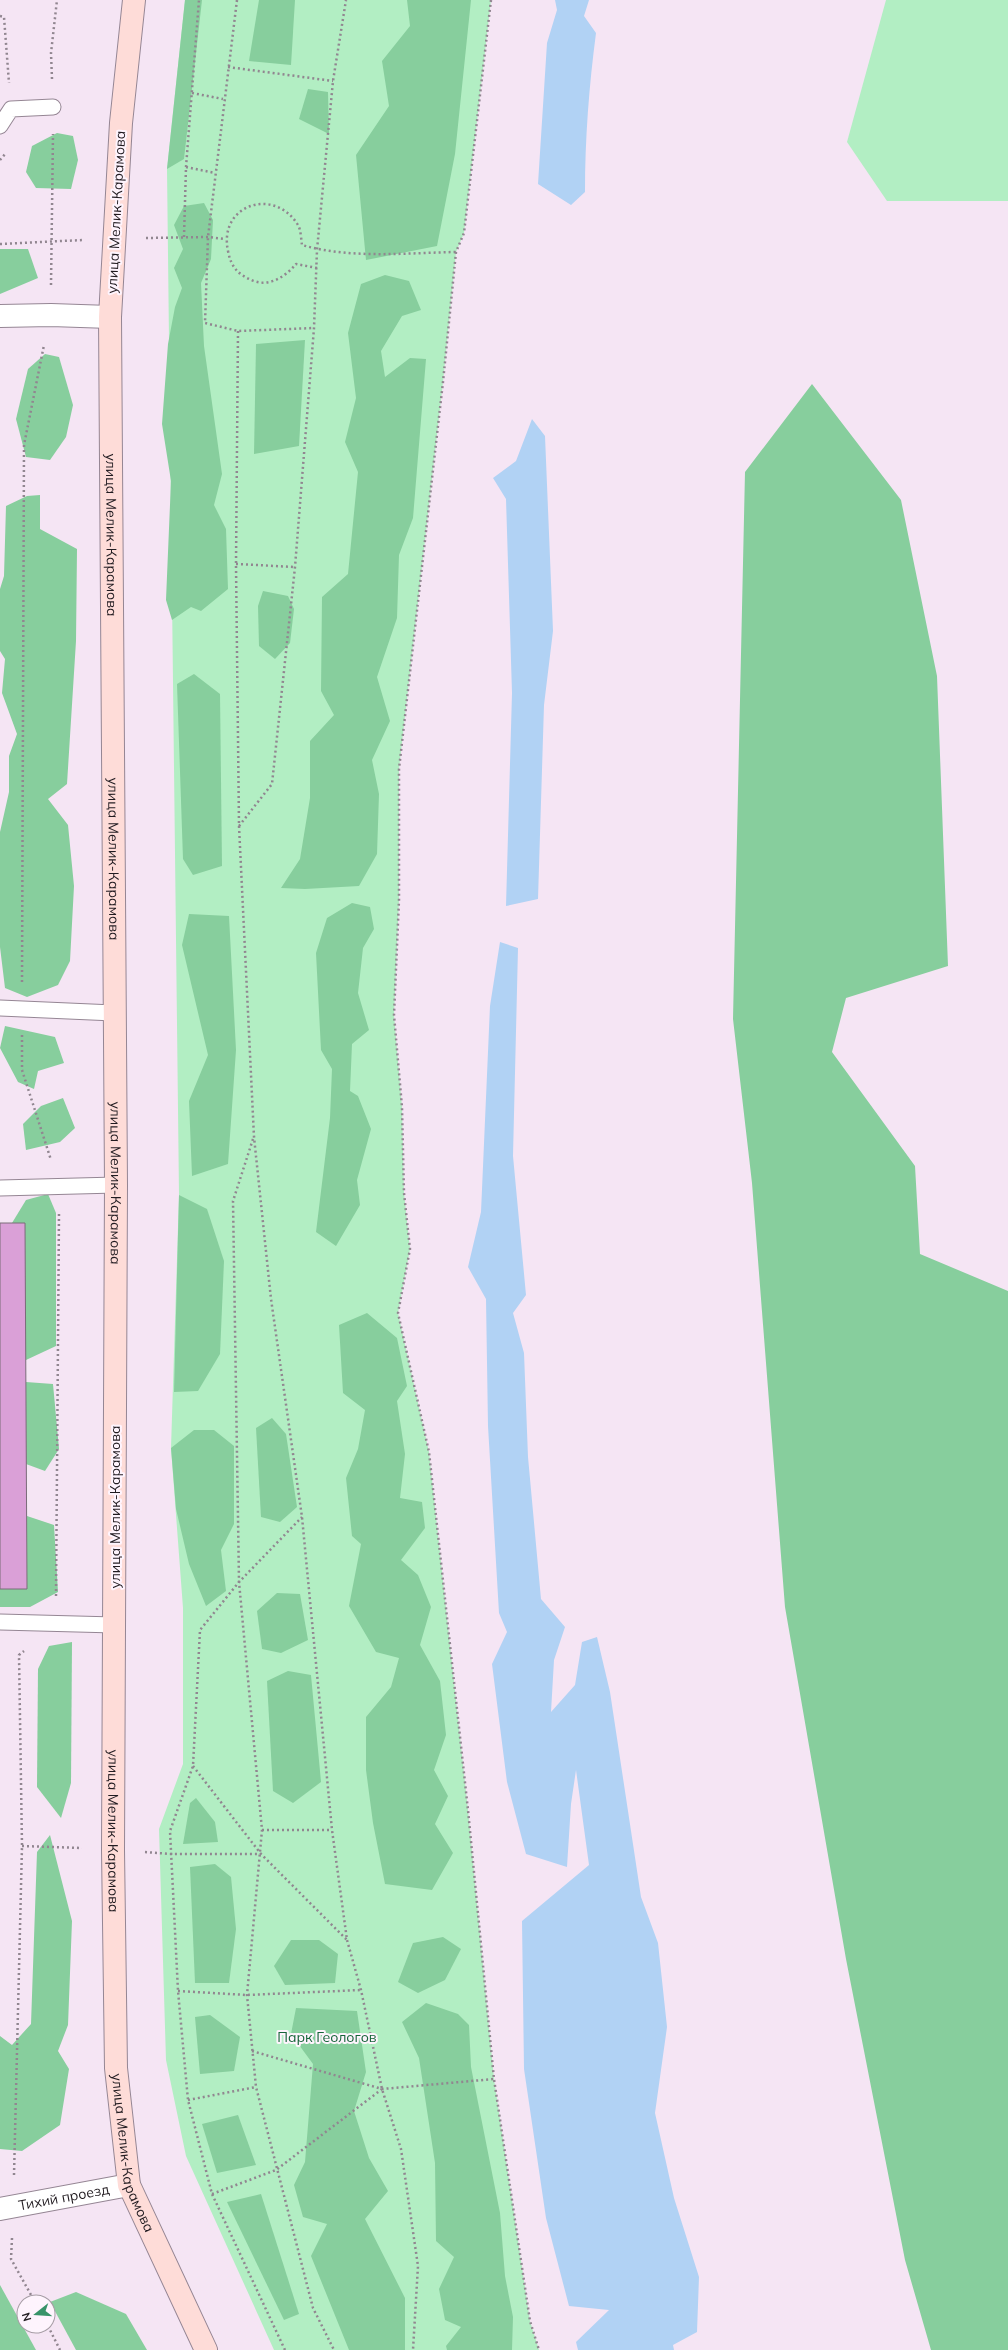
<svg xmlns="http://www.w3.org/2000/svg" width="1008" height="2350" font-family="Mulish,sans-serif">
	<rect width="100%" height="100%" fill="#f5e5f4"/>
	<g fill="#b2eec3">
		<path d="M 185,0 L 491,0 L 464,233 L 456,252 L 443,382 L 399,769 L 399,900 L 394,1015 L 402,1107 L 404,1193 L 410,1249 L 398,1313 L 429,1452 L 468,1810 L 494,2079 L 530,2321 L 539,2350 L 274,2350 L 186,2156 L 166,2060 L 159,1829 L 183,1764 L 183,1608 L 171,1448 L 179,1195 L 167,169 Z"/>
		<path d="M 886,0 L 1008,0 L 1008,201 L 887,201 L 847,142 Z"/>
	</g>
	<g fill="#87ce9d">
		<path d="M 185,0 L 202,0 L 184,159 L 167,169 Z"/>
		<path d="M 259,0 L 295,0 L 291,65 L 249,61 Z"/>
		<path d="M 407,0 L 471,0 L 455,154 L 437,246 L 366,260 L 356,155 L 389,106 L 382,61 L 410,26 Z"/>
		<path d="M 308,89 L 328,92 L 329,134 L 299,119 Z"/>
		<path d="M 57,133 L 73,136 L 78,160 L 71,189 L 36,188 L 26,172 L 32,146 Z"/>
		<path d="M 204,203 L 213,220 L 211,259 L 201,283 L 204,346 L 222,474 L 214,505 L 226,529 L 228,589 L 201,611 L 191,607 L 172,620 L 166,600 L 171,481 L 162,424 L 168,344 L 175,307 L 182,288 L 174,268 L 183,249 L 174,225 L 184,206 Z"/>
		<path d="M 0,249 L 28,249 L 38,278 L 0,294 Z"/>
		<path d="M 385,275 L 409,281 L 421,310 L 402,316 L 381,351 L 385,377 L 410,358 L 426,359 L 413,518 L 399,555 L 397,618 L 377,677 L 390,721 L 372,760 L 379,794 L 377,854 L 359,886 L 305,889 L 281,888 L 300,859 L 310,798 L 310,741 L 334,715 L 321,691 L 322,597 L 348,574 L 358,472 L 345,442 L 356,398 L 348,333 L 361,284 Z"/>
		<path d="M 305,340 L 299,446 L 254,454 L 256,344 Z"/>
		<path d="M 45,354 L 59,357 L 73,405 L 66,437 L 50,460 L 26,457 L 16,419 L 28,369 Z"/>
		<path d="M 812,384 L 901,500 L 937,676 L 948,966 L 846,998 L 832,1052 L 915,1166 L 920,1254 L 1008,1291 L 1008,2350 L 931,2350 L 905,2260 L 846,1959 L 785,1607 L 752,1183 L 733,1019 L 745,472 Z"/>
		<path d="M 40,495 L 40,529 L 77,549 L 76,641 L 67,784 L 48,799 L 68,825 L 74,886 L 70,961 L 58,985 L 27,997 L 5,988 L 0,947 L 0,832 L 9,792 L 9,756 L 17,734 L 2,693 L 5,659 L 0,651 L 0,589 L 4,576 L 6,506 L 27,496 Z"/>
		<path d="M 263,591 L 288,596 L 294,609 L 290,643 L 275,659 L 259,646 L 258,606 Z"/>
		<path d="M 194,674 L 220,694 L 222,866 L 193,875 L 183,859 L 177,684 Z"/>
		<path d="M 352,903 L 370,907 L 374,929 L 363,948 L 358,993 L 369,1030 L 352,1044 L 350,1091 L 358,1096 L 371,1129 L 357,1180 L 360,1205 L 336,1246 L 316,1232 L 330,1118 L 332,1069 L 321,1050 L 316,953 L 327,918 Z"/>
		<path d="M 189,914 L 229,916 L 236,1050 L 228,1164 L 192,1176 L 189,1101 L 208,1055 L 182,945 Z"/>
		<path d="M 5,1026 L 55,1037 L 64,1063 L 38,1071 L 34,1089 L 18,1082 L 0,1048 Z"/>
		<path d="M 63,1098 L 75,1128 L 60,1142 L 26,1150 L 23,1124 L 41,1106 Z"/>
		<path d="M 48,1194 L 56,1213 L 56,1346 L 26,1360 L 12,1223 L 26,1200 Z"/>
		<path d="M 179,1195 L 207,1209 L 224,1261 L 220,1354 L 198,1391 L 174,1392 Z"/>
		<path d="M 367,1313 L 397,1338 L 407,1386 L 397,1401 L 405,1454 L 400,1498 L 422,1502 L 425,1528 L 401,1560 L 418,1575 L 431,1607 L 420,1645 L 440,1681 L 446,1735 L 434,1770 L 448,1796 L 435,1824 L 453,1853 L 432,1890 L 385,1884 L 373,1823 L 366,1770 L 366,1717 L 391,1687 L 399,1658 L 376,1652 L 349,1606 L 361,1544 L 352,1536 L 346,1478 L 358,1449 L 365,1410 L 343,1393 L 339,1325 Z"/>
		<path d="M 26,1382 L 53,1384 L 59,1449 L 45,1471 L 26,1464 Z"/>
		<path d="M 272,1418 L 286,1434 L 297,1507 L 280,1522 L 261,1517 L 256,1428 Z"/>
		<path d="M 194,1430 L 214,1430 L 234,1446 L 234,1524 L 221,1550 L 226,1591 L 206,1606 L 189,1564 L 176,1509 L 171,1448 Z"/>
		<path d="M 27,1516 L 54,1525 L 58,1592 L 30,1607 L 0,1607 L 0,1589 L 27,1588 Z"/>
		<path d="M 277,1593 L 300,1594 L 308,1640 L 281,1653 L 262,1649 L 257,1611 Z"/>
		<path d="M 72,1642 L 71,1783 L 61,1818 L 37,1787 L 38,1669 L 49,1646 Z"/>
		<path d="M 288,1671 L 311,1675 L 321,1782 L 293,1803 L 273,1791 L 267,1681 Z"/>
		<path d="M 196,1798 L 215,1822 L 218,1842 L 183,1844 L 190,1803 Z"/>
		<path d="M 50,1835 L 72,1921 L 68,2025 L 58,2051 L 69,2069 L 60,2125 L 22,2151 L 0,2149 L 0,2036 L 12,2045 L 31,2024 L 37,1852 Z"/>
		<path d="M 215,1864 L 231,1877 L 236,1929 L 229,1983 L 195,1983 L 190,1867 Z"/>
		<path d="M 443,1937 L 461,1949 L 445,1980 L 418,1993 L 398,1982 L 413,1943 Z"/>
		<path d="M 291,1940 L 319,1940 L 338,1954 L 335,1983 L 285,1985 L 274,1966 Z"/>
		<path d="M 426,2003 L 458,2014 L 469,2025 L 471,2067 L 500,2213 L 505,2276 L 513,2317 L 512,2350 L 447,2350 L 446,2346 L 461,2327 L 445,2320 L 439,2289 L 454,2257 L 436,2241 L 435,2163 L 419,2058 L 402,2022 Z"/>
		<path d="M 296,2008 L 357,2011 L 366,2072 L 354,2111 L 369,2158 L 388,2191 L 365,2219 L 405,2298 L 405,2350 L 349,2350 L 311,2256 L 327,2224 L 303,2217 L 294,2185 L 305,2162 L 313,2064 L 291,2034 Z"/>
		<path d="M 210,2015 L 240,2037 L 234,2071 L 200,2074 L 195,2017 Z"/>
		<path d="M 238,2115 L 256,2165 L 217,2173 L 202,2124 Z"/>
		<path d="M 261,2194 L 299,2314 L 284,2320 L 227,2202 Z"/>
		<path d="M 0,2285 L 36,2350 L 0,2350 Z"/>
		<path d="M 76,2292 L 126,2314 L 147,2350 L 76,2350 L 50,2302 Z"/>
	</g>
	<g fill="#b1d2f4">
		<path d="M 555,0 L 589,0 L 584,16 L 596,33 C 589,86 585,139 585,192 L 571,205 L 538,184 L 547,43 L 557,10 Z"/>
		<path d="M 532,419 L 545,436 L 553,631 L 544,705 L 538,899 L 506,906 L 512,693 L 506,499 L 493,478 L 516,461 Z"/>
		<path d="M 500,942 L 518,948 L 513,1156 L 526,1295 L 513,1313 L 524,1353 L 528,1457 L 541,1599 L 565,1627 L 554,1660 L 551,1712 L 575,1685 L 582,1642 L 597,1637 L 610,1692 L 641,1897 L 658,1943 L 667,2027 L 655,2113 L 674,2198 L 699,2277 L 697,2332 L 673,2345 L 674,2350 L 578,2350 L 576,2342 L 609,2310 L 569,2306 L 546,2218 L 524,2069 L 522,1921 L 589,1865 L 576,1770 L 571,1804 L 567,1867 L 526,1854 L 507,1782 L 492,1664 L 507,1632 L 499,1613 L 488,1426 L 486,1299 L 468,1267 L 481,1212 L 490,1006 Z"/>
	</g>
	<path fill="#daa0d7" stroke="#7a6c79" d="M 0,1223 L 25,1223 L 27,1589 L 0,1589 Z"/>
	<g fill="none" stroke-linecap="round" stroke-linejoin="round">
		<g stroke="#958694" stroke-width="17">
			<g id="service">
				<path d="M 0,126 L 11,109 L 53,107"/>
				<path d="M 0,1008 L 114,1013"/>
				<path d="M 0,1188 L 116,1185"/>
				<path d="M 0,1622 L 115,1625"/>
			</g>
		</g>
		<g stroke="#958694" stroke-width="24">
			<g id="minor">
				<path id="s1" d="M 0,2209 L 129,2185"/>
			</g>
		</g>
		<g stroke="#958694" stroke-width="24">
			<path id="tertiary" d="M 0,316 L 51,315 L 110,317"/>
		</g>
		<g stroke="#958694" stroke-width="24">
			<g id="secondary">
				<path id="s2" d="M 134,0 L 121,123 L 110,317 L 116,1185 L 113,1850 L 116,2068 L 129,2185 L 206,2350"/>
			</g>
		</g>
		<g stroke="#918690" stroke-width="2.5" stroke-dasharray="2 3" stroke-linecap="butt">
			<path d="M 237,0 L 208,237 L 205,323 L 238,331 L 314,328"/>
			<path d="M 491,0 L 464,233 L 456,252 L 443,382 L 399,769 L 399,900 L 394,1015 L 402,1107 L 404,1193 L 410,1249 L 398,1313 L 429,1452 L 468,1810 L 494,2079 L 530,2321 L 539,2350"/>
			<path d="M 0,16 L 4,17 L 9,83"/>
			<path d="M 228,67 L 333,81"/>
			<path d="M 52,79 L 51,53 L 57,0"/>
			<path d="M 192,93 L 223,99"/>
			<path d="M 0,160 L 6,153"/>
			<path d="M 186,167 L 215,173"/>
			<path d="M 184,237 L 186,167 L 199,0"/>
			<path d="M 146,238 L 208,237 L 225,239"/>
			<path d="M 0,244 L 83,240"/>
			<path d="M 317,268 L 296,264 C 286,276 270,287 254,281 C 238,275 231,267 228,251 C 218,205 274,186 298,225 C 301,230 301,239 302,245 C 351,259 405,253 456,252"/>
			<path d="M 51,285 L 53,134"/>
			<path d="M 238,331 L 236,564 L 239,826 L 254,1137 L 271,1299 L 302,1517 L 332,1830 L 347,1940 L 361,1990 L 382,2089 L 401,2149 L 418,2266 L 413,2350"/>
			<path d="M 236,564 L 295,567"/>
			<path d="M 239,826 L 272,784 L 295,567 L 314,328 L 317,250 L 333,81 L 346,0"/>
			<path d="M 22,982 L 24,445 L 44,345"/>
			<path d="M 22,1035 L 22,1070 L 51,1160"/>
			<path d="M 253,1139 L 233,1201 L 239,1582 L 262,1830 L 247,1995 L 256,2087 L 313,2308 L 334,2350"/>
			<path d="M 56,1596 L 59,1213"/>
			<path d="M 193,1766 L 261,1854 L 347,1940"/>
			<path d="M 262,1830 L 332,1830"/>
			<path d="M 22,1846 L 82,1848"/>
			<path d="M 145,1852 L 170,1854 L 261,1854"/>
			<path d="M 178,1991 L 247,1995 L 361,1990"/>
			<path d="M 252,2051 L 382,2089 L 494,2079"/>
			<path d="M 188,2100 L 256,2087"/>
			<path d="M 14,2175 L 22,1846 L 19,1655 L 24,1651"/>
			<path d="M 212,2194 L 276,2170 L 382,2089"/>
			<path d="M 12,2238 L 11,2259 L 35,2302"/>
			<path d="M 48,2326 L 60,2350"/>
			<path d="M 285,2350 L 212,2194 L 188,2100 L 178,1991 L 170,1831 L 193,1766 L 200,1630 L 239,1582 L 302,1517"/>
		</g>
		<use href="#service" stroke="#fff" stroke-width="15"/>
		<use href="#minor" stroke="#fff" stroke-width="22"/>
		<use href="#tertiary" stroke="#fff" stroke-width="22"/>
		<use href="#secondary" stroke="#fedcd8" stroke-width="22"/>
	</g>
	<g text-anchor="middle" stroke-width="4" stroke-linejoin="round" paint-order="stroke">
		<g font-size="14" fill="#211b20" stroke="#fef4fd">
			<text transform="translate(116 212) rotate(-87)" y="5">улица Мелик-Карамова</text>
			<text dy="5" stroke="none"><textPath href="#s2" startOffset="536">улица Мелик-Карамова</textPath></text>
			<text dy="5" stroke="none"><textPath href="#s2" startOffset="860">улица Мелик-Карамова</textPath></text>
			<text dy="5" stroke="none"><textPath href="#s2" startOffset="1184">улица Мелик-Карамова</textPath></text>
			<text transform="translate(115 1507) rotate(-90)" y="5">улица Мелик-Карамова</text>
			<text dy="5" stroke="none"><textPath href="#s2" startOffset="1832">улица Мелик-Карамова</textPath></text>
			<text dy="5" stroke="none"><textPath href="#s2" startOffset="2156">улица Мелик-Карамова</textPath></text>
			<text dy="5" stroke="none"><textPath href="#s1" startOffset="65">Тихий проезд</textPath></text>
		</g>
		<g font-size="14" fill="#166539" stroke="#fef4fd">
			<text x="327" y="2042">Парк Геологов</text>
		</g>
	</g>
	<g transform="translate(36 2314) rotate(253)"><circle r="19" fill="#fef4fd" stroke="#a69da5"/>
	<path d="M0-3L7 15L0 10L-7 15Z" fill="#389369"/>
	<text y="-6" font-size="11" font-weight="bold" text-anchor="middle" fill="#211b20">N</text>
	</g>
</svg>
